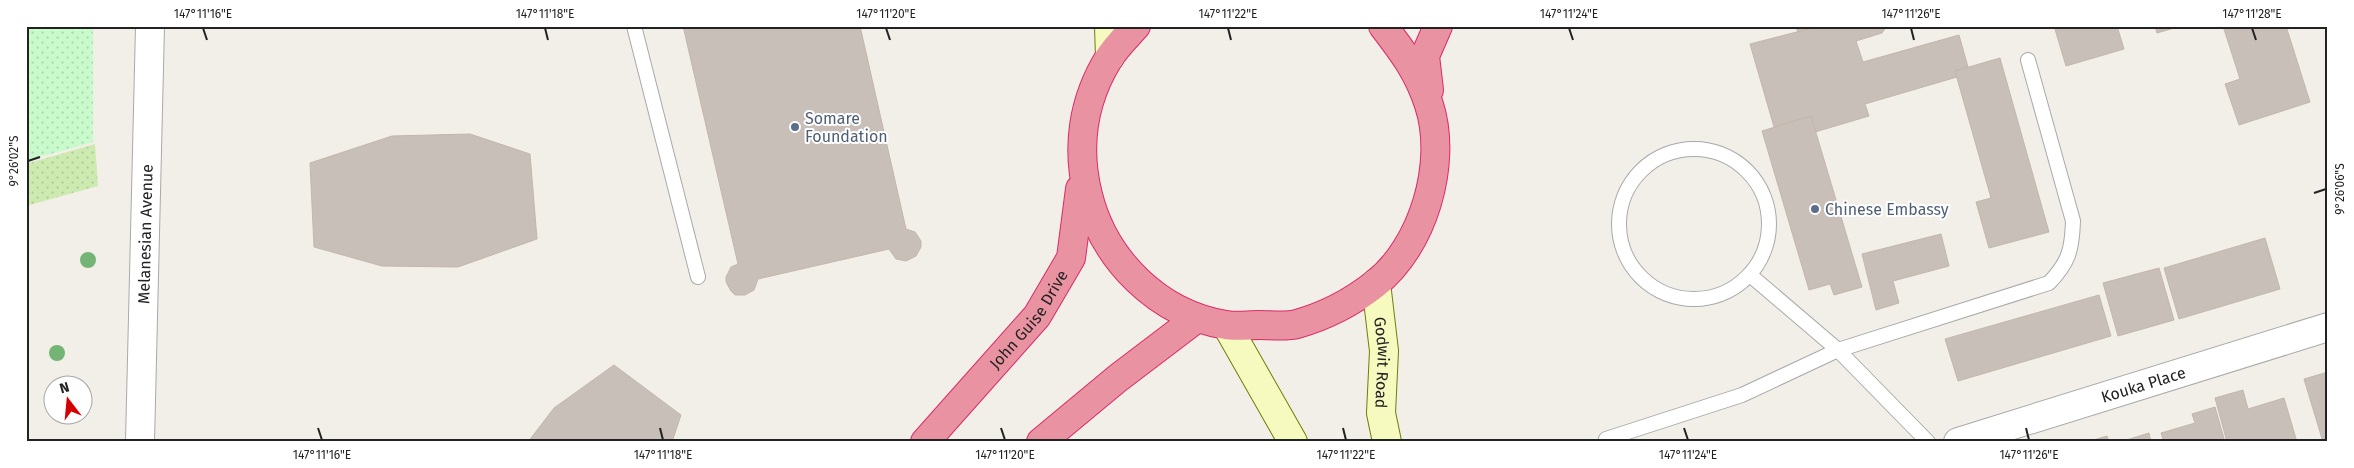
<svg xmlns="http://www.w3.org/2000/svg" width="2354" height="468" font-family="'Fira Sans',sans-serif">
	<defs>
		<pattern id="grass-dots" width="8" height="8" patternUnits="userSpaceOnUse" patternTransform="scale(1.25)"><rect width="8" height="8" fill="#cdebb0"/><path d="M2 2h.1M6 6h.1" fill="none" stroke="#b0c997" stroke-width="1.8" stroke-linecap="round"/></pattern>
		<pattern id="park-dots" width="8" height="8" patternUnits="userSpaceOnUse" patternTransform="scale(1.25)"><rect width="8" height="8" fill="#c8facc"/><path d="M2 2h.1M6 6h.1" fill="none" stroke="#acd6af" stroke-width="1.8" stroke-linecap="round"/></pattern>
	</defs>
	<rect width="100%" height="100%" fill="#f2efe9"/>
	<path fill="url(#grass-dots)" d="M 95,144 L 98,186 L 26,206 L 26,164 Z"/>
	<path fill="url(#park-dots)" d="M 26,26 L 93,26 L 93,142 L 26,161 Z"/>
	<g fill="#c7bfb8" stroke="#c4b6ab">
		<path d="M 683,26 L 860,26 L 906,229 L 915,232 L 921,241 L 921,247 L 916,256 L 906,261 L 896,259 L 889,249 L 758,279 L 754,290 L 745,295 L 735,295 L 731,291 L 726,282 L 726,277 L 731,267 L 738,264 Z"/>
		<path d="M 1796,26 L 1820,26 L 1798,33 Z"/>
		<path d="M 1820,26 L 1887,26 L 1882,33 L 1856,41 L 1863,62 L 1959,35 L 1968,67 L 1955,71 L 1957,77 L 1865,104 L 1869,116 L 1815,132 L 1811,116 L 1774,127 L 1750,44 Z"/>
		<path d="M 2054,26 L 2117,26 L 2124,49 L 2066,66 Z"/>
		<path d="M 2155,26 L 2181,26 L 2157,33 Z"/>
		<path d="M 2223,26 L 2286,26 L 2310,102 L 2239,125 L 2225,84 L 2240,79 Z"/>
		<path d="M 2000,58 L 2049,232 L 1989,248 L 1976,202 L 1991,198 L 1955,71 Z"/>
		<path d="M 1811,116 L 1862,287 L 1834,295 L 1830,284 L 1809,290 L 1762,131 Z"/>
		<path d="M 470,134 L 530,154 L 537,239 L 458,267 L 382,266 L 314,247 L 310,163 L 392,136 Z"/>
		<path d="M 1941,234 L 1949,266 L 1893,281 L 1899,303 L 1876,310 L 1862,254 Z"/>
		<path d="M 2265,238 L 2280,289 L 2179,319 L 2164,268 Z"/>
		<path d="M 2159,268 L 2174,320 L 2118,336 L 2103,283 Z"/>
		<path d="M 2099,295 L 2111,336 L 1958,381 L 1945,339 Z"/>
		<path d="M 614,365 L 681,415 L 672,442 L 528,442 L 554,408 Z"/>
		<path d="M 2328,372 L 2328,442 L 2323,442 L 2304,379 Z"/>
		<path d="M 2243,390 L 2248,409 L 2284,398 L 2297,442 L 2227,442 L 2215,398 Z"/>
		<path d="M 2215,407 L 2225,442 L 2164,442 L 2161,433 L 2195,423 L 2192,414 Z"/>
		<path d="M 2149,433 L 2151,442 L 2120,442 Z"/>
		<path d="M 2107,436 L 2109,442 L 2087,442 Z"/>
	</g>
	<g fill="none" stroke-linecap="round" stroke-linejoin="round">
		<g stroke="#a9a9a9" stroke-width="16">
			<g id="lane">
				<path d="M 634,26 L 698,277"/>
				<circle cx="1694" cy="224" r="75"/>
				<path d="M 1750,275 L 1838,350 L 2049,283 C 2069,262 2072,250 2073,221 L 2028,60"/>
				<path d="M 1606,439 L 1742,395 L 1838,350 L 1928,442"/>
			</g>
		</g>
		<g stroke="#a9a9a9" stroke-width="30">
			<g id="street">
				<path id="s1" d="M 140,442 L 150,26"/>
				<path id="s2" d="M 1958,442 L 2328,327"/>
			</g>
		</g>
		<g stroke="#707d05" stroke-width="30">
			<g id="secondary">
				<path d="M 1109,26 L 1110,57"/>
				<path id="s3" d="M 1376,283 L 1384,351 L 1381,413 L 1387,442"/>
				<path d="M 1227,326 L 1293,442"/>
			</g>
		</g>
		<g stroke="#dc2a67" stroke-width="30">
			<g id="highway">
				<path d="M 1136,26 C 1127,36 1116,47 1109,58 C 1083,100 1076,147 1088,195 C 1104,260 1158,314 1226,325 C 1236,327 1248,325 1259,325 C 1271,325 1286,327 1297,324 C 1325,316 1351,303 1375,284 C 1423,247 1448,163 1429,105 C 1419,73 1403,52 1383,26"/>
				<path d="M 1429,90 L 1425,56 L 1438,26"/>
				<path id="s4" d="M 925,442 L 1037,316 L 1071,258 L 1080,189"/>
				<path d="M 1041,442 L 1118,378 L 1197,318"/>
			</g>
		</g>
		<use href="#lane" stroke="#fff" stroke-width="14"/>
		<use href="#street" stroke="#fff" stroke-width="28"/>
		<use href="#secondary" stroke="#f7fabf" stroke-width="28"/>
		<use href="#highway" stroke="#e892a2" stroke-width="28"/>
	</g>
	<g fill="#74b475">
		<circle cx="88" cy="260" r="8"/>
		<circle cx="57" cy="353" r="8"/>
	</g>
	<path fill="none" stroke="#222" stroke-width="2" d="M 203,28 L 207,40M 545,28 L 548,40M 886,28 L 890,40M 1228,28 L 1231,40M 1569,28 L 1573,40M 1911,28 L 1914,40M 2252,28 L 2256,40M 28,161 L 40,157M 2314,193 L 2326,189M 318,428 L 322,440M 660,428 L 663,440M 1001,428 L 1005,440M 1343,428 L 1346,440M 1684,428 L 1688,440M 2026,428 L 2029,440"/>
	<g fill="#5c6f8a" stroke="#fff" stroke-width="2">
		<circle cx="795" cy="127" r="5"/>
		<circle cx="1815" cy="209" r="5"/>
	</g>
	<g text-anchor="middle" stroke-width="4" stroke-linejoin="round" paint-order="stroke">
		<g font-size="16" fill="#4e5e75" stroke="#fff" text-anchor="start">
			<text x="805" y="124">Somare<tspan x="805" dy="18">Foundation</tspan></text>
			<text x="1825" y="215">Chinese Embassy</text>
		</g>
		<g font-size="16" fill="#222" stroke="#fff">
			<text dy="6" stroke="none"><textPath href="#s1" startOffset="208">Melanesian Avenue</textPath></text>
			<text dy="6" stroke="none"><textPath href="#s4" startOffset="161">John Guise Drive</textPath></text>
			<text dy="6" stroke="none"><textPath href="#s3" startOffset="80">Godwit Road</textPath></text>
			<text dy="6" stroke="none"><textPath href="#s2" startOffset="194">Kouka Place</textPath></text>
		</g>
	</g>
	<rect width="2354" height="468" fill="none" stroke="#ffffff" stroke-width="55"/>
	<g transform="translate(68 400) rotate(344)"><circle r="24" fill="#ffffff" stroke="#a7a7a7"/>
	<path d="M0-4L9 19L0 12L-9 19Z" fill="#d40000"/>
	<text y="-8" font-size="14" font-weight="bold" text-anchor="middle" fill="#222222">N</text>
	</g>
	<rect x="28" y="28" width="2298" height="412" fill="none" stroke="#222" stroke-width="2"/>
	<g font-size="12" text-anchor="middle" fill="#222">
		<text x="203" y="18">147°11'16"E</text>
		<text x="545" y="18">147°11'18"E</text>
		<text x="886" y="18">147°11'20"E</text>
		<text x="1228" y="18">147°11'22"E</text>
		<text x="1569" y="18">147°11'24"E</text>
		<text x="1911" y="18">147°11'26"E</text>
		<text x="2252" y="18">147°11'28"E</text>
		<text transform="translate(14 161) rotate(-90)" y="4">9°26'02"S</text>
		<text transform="translate(2340 189) rotate(-90)" y="4">9°26'06"S</text>
		<text x="322" y="459">147°11'16"E</text>
		<text x="663" y="459">147°11'18"E</text>
		<text x="1005" y="459">147°11'20"E</text>
		<text x="1346" y="459">147°11'22"E</text>
		<text x="1688" y="459">147°11'24"E</text>
		<text x="2029" y="459">147°11'26"E</text>
	</g>
</svg>
